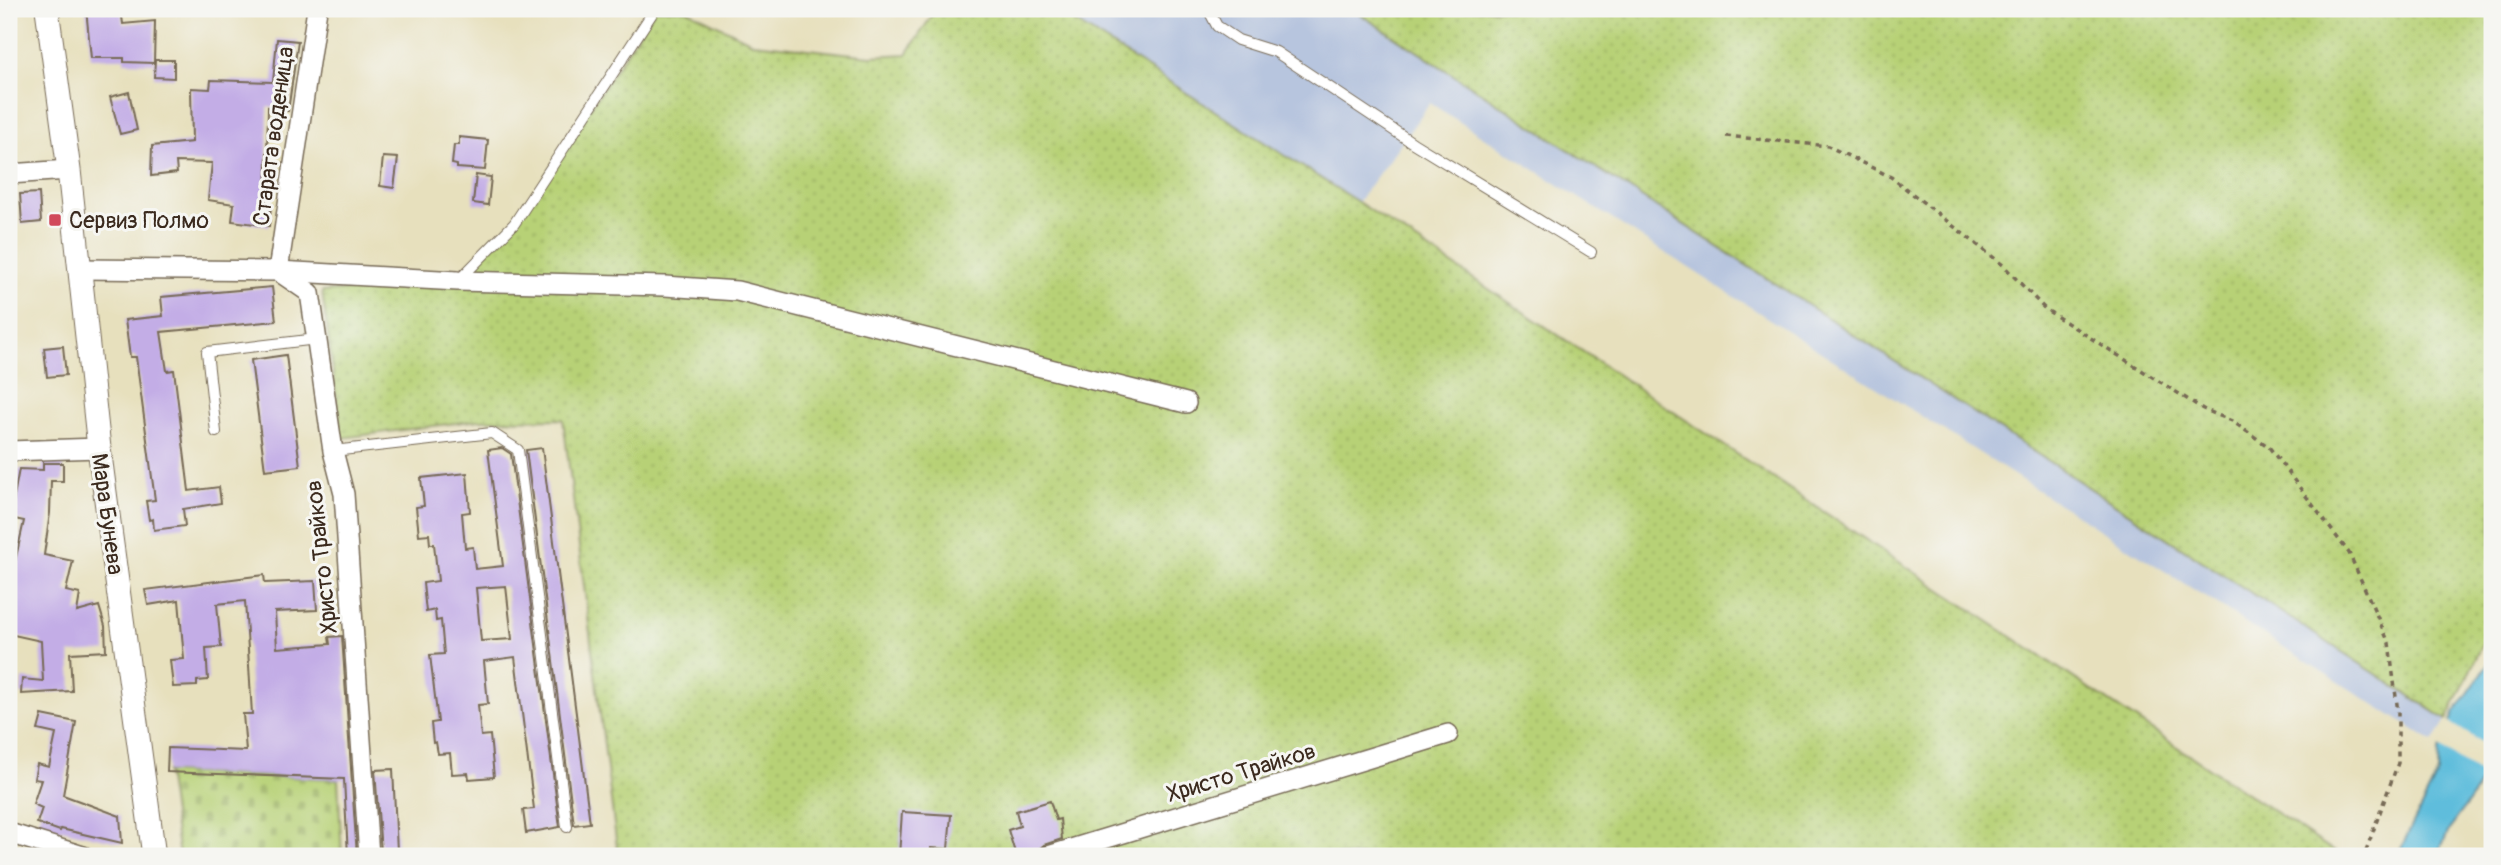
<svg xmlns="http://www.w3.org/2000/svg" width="2501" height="865" font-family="Pangolin,sans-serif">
	<defs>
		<pattern id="grass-dots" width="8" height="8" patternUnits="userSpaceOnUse" patternTransform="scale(1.75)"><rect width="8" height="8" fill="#b7d176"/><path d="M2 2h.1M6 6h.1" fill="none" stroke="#9eb466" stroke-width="1.8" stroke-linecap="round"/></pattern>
		<pattern id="cemetery-stones" width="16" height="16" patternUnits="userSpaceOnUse" patternTransform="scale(1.75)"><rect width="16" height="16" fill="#b7d176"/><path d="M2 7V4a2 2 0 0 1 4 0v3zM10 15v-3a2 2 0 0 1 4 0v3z" fill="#9eb466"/></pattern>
	</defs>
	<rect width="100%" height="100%" fill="#f6f6f2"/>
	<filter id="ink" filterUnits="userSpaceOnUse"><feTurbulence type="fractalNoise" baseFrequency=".0143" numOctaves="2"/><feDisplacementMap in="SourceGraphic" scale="14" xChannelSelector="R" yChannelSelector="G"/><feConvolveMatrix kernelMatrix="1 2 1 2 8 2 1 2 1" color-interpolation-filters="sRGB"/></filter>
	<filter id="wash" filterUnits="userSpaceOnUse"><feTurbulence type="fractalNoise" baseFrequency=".00686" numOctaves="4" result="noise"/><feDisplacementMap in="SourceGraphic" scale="28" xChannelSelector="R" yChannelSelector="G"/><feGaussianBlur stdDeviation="1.57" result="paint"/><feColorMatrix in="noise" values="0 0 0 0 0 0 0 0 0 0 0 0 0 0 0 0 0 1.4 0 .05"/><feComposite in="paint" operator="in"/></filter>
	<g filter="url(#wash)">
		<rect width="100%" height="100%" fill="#e7e0bd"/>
		<path fill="#b7c5de" d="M 1055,9 L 1352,9 L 2447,720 L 2433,742 L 1430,103 L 1358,202 Z"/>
		<g fill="url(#grass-dots)" stroke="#797e4a" stroke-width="2">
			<path d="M 655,9 L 685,9 L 754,43 L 871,56 L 907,54 L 936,9 L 1055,9 L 1358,202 L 2341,856 L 618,856 L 563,419 L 479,420 L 342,438 L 322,292 L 458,281 L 514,224 Z"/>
			<path d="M 1352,9 L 2492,9 L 2492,624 L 2447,720 Z"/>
		</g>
		<path fill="url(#cemetery-stones)" stroke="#797e4a" stroke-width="2" d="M 167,772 L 338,779 L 342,856 L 179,856 Z"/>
		<path fill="#5ebddc" stroke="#4c747d" stroke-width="2" d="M 2492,659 L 2492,762 L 2471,799 L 2450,828 L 2437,856 L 2397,856 L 2438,773 L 2439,752 L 2455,712 Z"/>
		<path fill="#e7e0bd" d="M 2448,721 L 2492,749 L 2492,769 L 2487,778 L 2438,746 Z"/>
		<g id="blocks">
			<g fill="#c3ade6" fill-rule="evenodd">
				<path d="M 86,9 L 121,9 L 123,24 L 155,21 L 154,63 L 124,62 L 124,58 L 91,58 Z"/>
				<path d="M 277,39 L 298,41 L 288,111 L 268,107 L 266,206 L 271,206 L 269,226 L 232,221 L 234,204 L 208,200 L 212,163 L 176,162 L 177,173 L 151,176 L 152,146 L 192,142 L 191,88 L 210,89 L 211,80 L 273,82 Z"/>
				<path d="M 155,60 L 174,60 L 174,78 L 154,77 Z"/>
				<path d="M 129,92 L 137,130 L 120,134 L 110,97 Z"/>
				<path d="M 459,137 L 488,140 L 485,170 L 457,168 L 457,165 L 452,164 L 454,145 L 459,145 Z"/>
				<path d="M 383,157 L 398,158 L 394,188 L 380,186 Z"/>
				<path d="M 476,175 L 491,177 L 488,205 L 473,203 Z"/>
				<path d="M 39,193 L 41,222 L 22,224 L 20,194 Z"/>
				<path d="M 272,287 L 276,321 L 161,332 L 167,371 L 174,370 L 189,491 L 219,487 L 221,503 L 183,509 L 185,526 L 154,530 L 153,519 L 149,520 L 146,501 L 155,500 L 136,357 L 130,357 L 125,320 L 163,316 L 161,297 Z"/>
				<path d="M 63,346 L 66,375 L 47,377 L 44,348 Z"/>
				<path d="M 286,355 L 300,466 L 265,470 L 251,360 Z"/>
				<path d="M 502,448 L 511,454 L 560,827 L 526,833 L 523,810 L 534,809 L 515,657 L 484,661 L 488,704 L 478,705 L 481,736 L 490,735 L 494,777 L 469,779 L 468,773 L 452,774 L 450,753 L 438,754 L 436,742 L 433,743 L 431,723 L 438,722 L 430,655 L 444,654 L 441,620 L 436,621 L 435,610 L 426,612 L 423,583 L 438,581 L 434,544 L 430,544 L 429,534 L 419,535 L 416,507 L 424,506 L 421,478 L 467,473 L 470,512 L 462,513 L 465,548 L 473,547 L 475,569 L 503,566 L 488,450 ZM 506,586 L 512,639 L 481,641 L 476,588 Z"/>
				<path d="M 542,448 L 590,823 L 574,825 L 526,450 Z"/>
				<path d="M 43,463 L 63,463 L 63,481 L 51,481 L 50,513 L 44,555 L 73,561 L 66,591 L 80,594 L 77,612 L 99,606 L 105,626 L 106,651 L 70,653 L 72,691 L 21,694 L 22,679 L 43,681 L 41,641 L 9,634 L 9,589 L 24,521 L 10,518 L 19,469 L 43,470 Z"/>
				<path d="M 264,575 L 265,583 L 315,581 L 317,610 L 275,612 L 277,648 L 330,644 L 329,637 L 342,636 L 357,856 L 348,856 L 344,779 L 167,772 L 168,748 L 246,751 L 243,714 L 252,714 L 245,601 L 217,604 L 221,647 L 206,648 L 208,680 L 197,681 L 197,686 L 173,687 L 170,660 L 184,659 L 179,600 L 148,605 L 145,590 Z"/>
				<path d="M 42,715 L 76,722 L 63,795 L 120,816 L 122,843 L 61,829 L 60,831 L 37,823 L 42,808 L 33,804 L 41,780 L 34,779 L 37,764 L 49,767 L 56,734 L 38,730 Z"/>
				<path d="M 393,769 L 397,851 L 381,852 L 375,770 Z"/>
				<path d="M 1050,801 L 1056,820 L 1060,819 L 1062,839 L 1044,845 L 1037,851 L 1016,856 L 1008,830 L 1020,826 L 1016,811 Z"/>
				<path d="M 902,812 L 951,815 L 948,849 L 931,848 L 931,854 L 923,854 L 922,856 L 899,856 Z"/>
			</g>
		</g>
	</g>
	<g filter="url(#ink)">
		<use href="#blocks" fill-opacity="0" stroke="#776a56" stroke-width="2"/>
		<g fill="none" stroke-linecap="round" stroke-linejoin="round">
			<g stroke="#776a56" stroke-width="12">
				<g id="service">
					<path d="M 1208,9 L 1217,26 L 1238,40 L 1276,52 L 1413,143 L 1591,252"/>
					<path d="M 458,281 L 514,224 L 655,9"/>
					<path d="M 216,432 L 207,352 L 317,339"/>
					<path d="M 333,451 L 492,433 L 518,450 L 567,827"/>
				</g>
			</g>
			<g stroke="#776a56" stroke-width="22">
				<g id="minor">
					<path d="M 317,9 L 278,271 L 310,293 L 333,451 L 344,494 L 369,856"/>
					<path d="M 9,174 L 69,170"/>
					<path d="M 79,269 L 278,271 L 458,281 L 665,286 L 737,291 L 1186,403"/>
					<path d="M 9,451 L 99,448"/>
					<path d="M 9,833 L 83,856"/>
					<path d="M 1048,856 L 1448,734"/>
				</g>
			</g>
			<g stroke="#776a56" stroke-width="25">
				<path id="tertiary" d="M 47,9 L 69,170 L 99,448 L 154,856"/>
			</g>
			<path stroke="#776a56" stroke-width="3.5" stroke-dasharray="5 5" stroke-linecap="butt" d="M 1726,136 L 1828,146 L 1891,177 L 2003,265 L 2045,309 L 2203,409 L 2232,421 L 2269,447 L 2349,553 L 2389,643 L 2398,712 L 2398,763 L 2364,856"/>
			<use href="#service" stroke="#fff" stroke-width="10"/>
			<use href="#minor" stroke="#fff" stroke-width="19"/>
			<use href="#tertiary" stroke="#fff" stroke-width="23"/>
		</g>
	</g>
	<rect fill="#d1495b" stroke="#f6f6f2" stroke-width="2.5" x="48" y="213" width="14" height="14" rx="3.5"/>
	<g text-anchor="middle" stroke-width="6" stroke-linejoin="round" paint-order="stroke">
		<g font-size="23" fill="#3b2a1e" stroke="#f6f6f2">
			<text transform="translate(273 136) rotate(-82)" y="8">Старата воденица</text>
			<text transform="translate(108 514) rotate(82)" y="8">Мара Бунева</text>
			<text transform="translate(321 557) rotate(-96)" y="8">Христо Трайков</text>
			<text transform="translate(1241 772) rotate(-17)" y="8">Христо Трайков</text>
		</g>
		<g font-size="23" fill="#3b2a1e" stroke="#f6f6f2" text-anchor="start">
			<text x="69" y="228">Сервиз Полмо</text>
		</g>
	</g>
	<rect width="2501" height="865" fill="none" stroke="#f6f6f2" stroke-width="35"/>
</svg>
